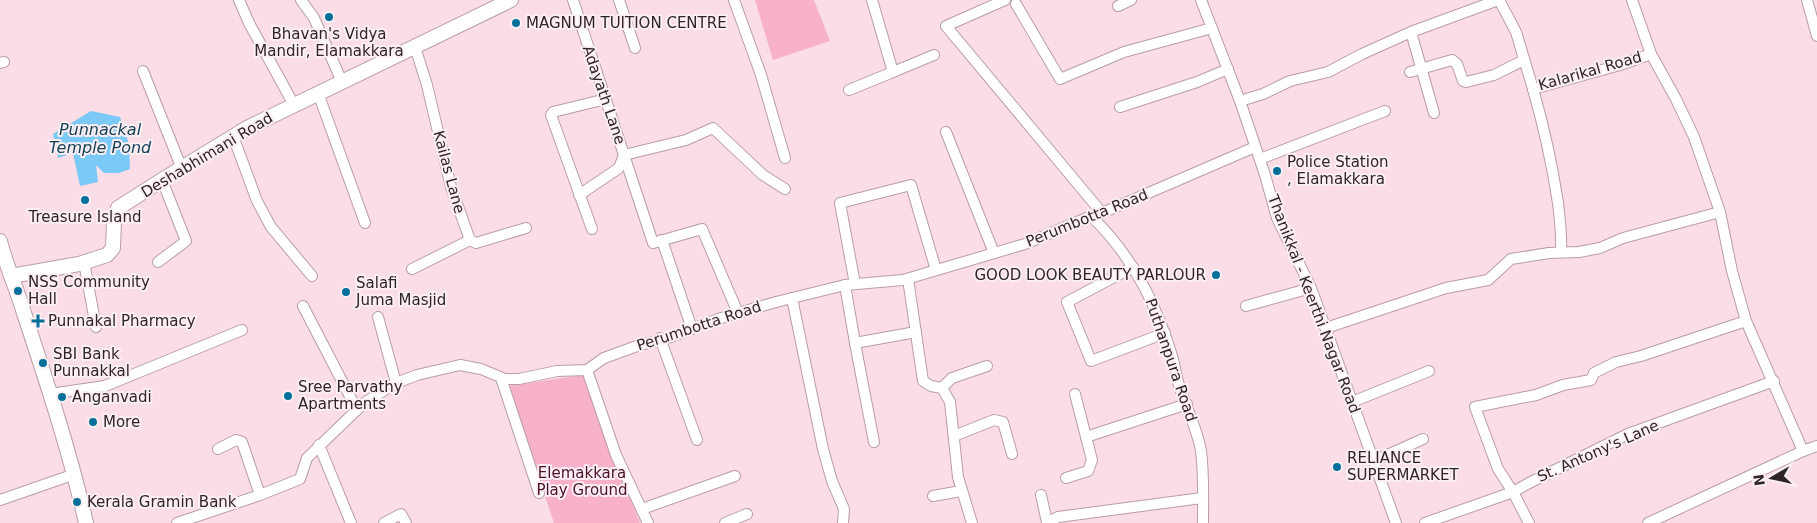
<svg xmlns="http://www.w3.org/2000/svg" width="1817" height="523" font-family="'DejaVu Sans',sans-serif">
	<rect width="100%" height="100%" fill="#fadde6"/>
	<g fill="#f7b2ca">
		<path d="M 755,0 L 814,0 L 830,41 L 773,60 Z"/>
		<path d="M 583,375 L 640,523 L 554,523 L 508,386 Z"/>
	</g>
	<path fill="#7ac9f6" d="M 91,111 L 120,117 L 129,144 L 130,169 L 119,173 L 104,173 L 96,165 L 98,182 L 80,186 L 73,153 L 58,158 L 53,134 Z"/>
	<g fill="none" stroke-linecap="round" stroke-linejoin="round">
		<g stroke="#b99da6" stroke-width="12">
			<g id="street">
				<path d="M 239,0 L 249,23 L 294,105"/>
				<path d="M 301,0 L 314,18 L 342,82"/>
				<path d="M 573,0 L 624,155 L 686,140 L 713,128 L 763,175 L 785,189"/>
				<path d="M 619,0 L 635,48"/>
				<path d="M 734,0 L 761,75 L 785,158"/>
				<path d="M 872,0 L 893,72 L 934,55"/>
				<path d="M 1005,0 L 946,26 L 1102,213"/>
				<path d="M 1201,0 L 1240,101 L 1265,175 L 1277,218 L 1311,288 L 1396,523"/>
				<path d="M 1499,0 L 1516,32 L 1533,89 L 1620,65 L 1651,54"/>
				<path d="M 1632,0 L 1651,54 L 1676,99 L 1694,137 L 1720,212 L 1732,271 L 1746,321 L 1803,451 L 1817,446"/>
				<path d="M 1807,0 L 1817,36"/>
				<path d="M 1016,4 L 1060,79 L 1124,52 L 1212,28"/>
				<path d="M 1118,6 L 1131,0"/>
				<path d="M 1411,32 L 1434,113"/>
				<path d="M 415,47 L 427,85 L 451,187 L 470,240 L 476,243 L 526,228"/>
				<path d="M 0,63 L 4,62"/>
				<path d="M 143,71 L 182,169"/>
				<path d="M 1410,72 L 1452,60 L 1457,64 L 1463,81 L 1466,82 L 1494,75 L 1524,60"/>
				<path d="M 1533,89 C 1544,127 1552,164 1558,203 C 1560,219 1562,235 1561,252"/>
				<path d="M 849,90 L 893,72"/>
				<path d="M 318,93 L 365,223"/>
				<path d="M 1240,101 L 1263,94 L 1290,81 L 1328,72 L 1362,54 L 1411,32 L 1498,0"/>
				<path d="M 1120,107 L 1197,82 L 1228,69"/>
				<path d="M 946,132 L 994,253"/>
				<path d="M 233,136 L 257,201 L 271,227 L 312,276"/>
				<path d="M 624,155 L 653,243 L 702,229 L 738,313"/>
				<path d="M 1260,159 L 1385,111"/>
				<path d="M 579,195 L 619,168 L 624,155"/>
				<path d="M 1091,216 C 1131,254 1156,303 1172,356 C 1175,365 1176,376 1179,385 C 1186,407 1197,428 1201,451 C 1204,474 1203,499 1203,523"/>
				<path d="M 592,229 L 551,115 L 553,112 L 606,99"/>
				<path d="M 662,240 L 692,329"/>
				<path d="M 84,262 L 96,327"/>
				<path d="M 158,262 L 186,241 L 162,180"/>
				<path d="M 1133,267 L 1067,302 L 1091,361 L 1165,333"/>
				<path d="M 412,269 L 470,240"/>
				<path d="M 908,279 L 923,381 L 931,386 L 942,388 L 950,402 L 958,477 L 972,523"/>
				<path d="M 855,284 L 840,203 L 911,185 L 936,270"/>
				<path d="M 845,285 L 855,343 L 874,442"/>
				<path d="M 792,298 L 823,449 L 832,481 L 844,509 L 843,523"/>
				<path d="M 303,306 L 357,410"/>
				<path d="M 1246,306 L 1311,288"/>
				<path d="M 378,317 L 396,383"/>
				<path d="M 1326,328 L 1446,288 L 1488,280 L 1511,259 L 1549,253 L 1579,252 L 1600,248 L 1623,238 L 1720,212"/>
				<path d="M 660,338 L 697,440"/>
				<path d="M 855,343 L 916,332"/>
				<path d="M 587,370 L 616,455 L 648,523"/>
				<path d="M 501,378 L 539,493"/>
				<path d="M 942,388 L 952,378 L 987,366"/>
				<path d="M 50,394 L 105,386 L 242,330"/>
				<path d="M 1352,402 L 1429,371"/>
				<path d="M 954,436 L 994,420 L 1003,422 L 1012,454"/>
				<path d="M 1086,437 L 1187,404"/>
				<path d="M 319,445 L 351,523"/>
				<path d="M 218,449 L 236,440 L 242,442 L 260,495"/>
				<path d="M 1374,461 L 1423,439"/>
				<path d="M 1066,478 L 1088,471 L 1092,460 L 1075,394"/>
				<path d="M 1041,495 L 1047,522"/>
				<path d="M 933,496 L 961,491"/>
				<path d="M 0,500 L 75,474"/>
				<path d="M 642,509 L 735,476"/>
				<path d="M 177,523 L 260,495 L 300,479 L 307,458 L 364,403 L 396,383 L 417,375 L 460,365 L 481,369 L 505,379 L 519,379 L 557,371 L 587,370 L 604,358 L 637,346 L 671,337 L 718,319 L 776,302 L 845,285 L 903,280 L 1025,244 L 1091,216 L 1102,213 L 1255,147"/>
				<path d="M 384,523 L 401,514 L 406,523"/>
				<path d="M 725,523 L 747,514"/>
				<path d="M 1047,523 L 1058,517 L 1202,498"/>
				<path d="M 1425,523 L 1513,492 L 1529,483 L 1628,434 L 1774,381"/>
				<path d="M 1529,523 L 1513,492 L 1498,469 L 1475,407 L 1536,395 L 1563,385 L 1591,380 L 1594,373 L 1616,362 L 1641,356 L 1746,321"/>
				<path d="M 1648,523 L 1803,451"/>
			</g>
		</g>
		<g stroke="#b99da6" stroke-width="16">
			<g id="secondary">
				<path d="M 0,241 C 6,266 17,289 24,313 C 47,383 70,452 86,523"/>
				<path d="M 11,276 L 79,264 L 107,255 L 113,248 L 114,221 L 118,208 L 162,180 L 247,128 L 511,0"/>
			</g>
		</g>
		<use href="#street" stroke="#fff" stroke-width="10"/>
		<use href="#secondary" stroke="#fff" stroke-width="14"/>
	</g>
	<g fill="#006f9a" stroke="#fbeff3" stroke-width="2">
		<circle cx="329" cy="17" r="5"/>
		<circle cx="516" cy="23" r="5"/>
		<circle cx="1277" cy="171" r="5"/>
		<circle cx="85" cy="200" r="5"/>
		<circle cx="1216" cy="275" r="5"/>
		<circle cx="18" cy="291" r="5"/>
		<circle cx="346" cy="292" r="5"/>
		<path d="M35.5 313.5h5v5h5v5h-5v5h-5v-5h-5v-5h5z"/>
		<circle cx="43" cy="363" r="5"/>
		<circle cx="288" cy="396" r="5"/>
		<circle cx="62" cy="397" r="5"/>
		<circle cx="93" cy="422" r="5"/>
		<circle cx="1337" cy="467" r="5"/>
		<circle cx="77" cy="502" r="5"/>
	</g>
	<g text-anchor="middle" stroke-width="4" stroke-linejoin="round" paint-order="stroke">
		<g font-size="15" fill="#2f2428" stroke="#fbeff3" text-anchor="start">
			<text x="526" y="28">MAGNUM TUITION CENTRE</text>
			<text x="329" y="39" text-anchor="middle">Bhavan's Vidya<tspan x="329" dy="17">Mandir, Elamakkara</tspan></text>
			<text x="1287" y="167">Police Station<tspan x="1287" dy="17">, Elamakkara</tspan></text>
			<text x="85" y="222" text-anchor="middle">Treasure Island</text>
			<text x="1206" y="280" text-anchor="end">GOOD LOOK BEAUTY PARLOUR</text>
			<text x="28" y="287">NSS Community<tspan x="28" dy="17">Hall</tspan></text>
			<text x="356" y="288">Salafi<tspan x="356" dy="17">Juma Masjid</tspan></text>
			<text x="48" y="326">Punnakal Pharmacy</text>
			<text x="53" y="359">SBI Bank<tspan x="53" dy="17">Punnakkal</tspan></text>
			<text x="298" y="392">Sree Parvathy<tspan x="298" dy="17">Apartments</tspan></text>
			<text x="72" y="402">Anganvadi</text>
			<text x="103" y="427">More</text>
			<text x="1347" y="463">RELIANCE<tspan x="1347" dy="17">SUPERMARKET</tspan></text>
			<text x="87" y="507">Kerala Gramin Bank</text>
		</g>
		<g font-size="15" fill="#2f2428" stroke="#fbeff3">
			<text transform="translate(1590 71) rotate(-16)" y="5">Kalarikal Road</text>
			<text transform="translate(604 95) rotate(71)" y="5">Adayath Lane</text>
			<text transform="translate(207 155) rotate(-31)" y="5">Deshabhimani Road</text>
			<text transform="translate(449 172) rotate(75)" y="5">Kailas Lane</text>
			<text transform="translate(1087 218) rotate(-22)" y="5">Perumbotta Road</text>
			<text transform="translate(1314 304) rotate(69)" y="5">Thanikkal - Keerthi Nagar Road</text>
			<text transform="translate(699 326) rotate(-18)" y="5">Perumbotta Road</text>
			<text transform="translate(1171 360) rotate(71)" y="5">Puthanpura Road</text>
			<text transform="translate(1598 451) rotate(-24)" y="5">St. Antony's Lane</text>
		</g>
		<g font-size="15" fill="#4c102c" stroke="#fbeff3">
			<text x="582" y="478">Elemakkara<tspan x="582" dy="17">Play Ground</tspan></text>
		</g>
		<g font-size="16" font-style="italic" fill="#123f56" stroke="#fbeff3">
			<text x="100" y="135">Punnackal<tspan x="100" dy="18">Temple Pond</tspan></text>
		</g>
	</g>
	<g transform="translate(1772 478) rotate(261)" stroke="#fbeff3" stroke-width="4" paint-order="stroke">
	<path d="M0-4L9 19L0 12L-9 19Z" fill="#2f2428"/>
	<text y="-8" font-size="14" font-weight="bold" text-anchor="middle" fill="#2f2428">N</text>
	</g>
</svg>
